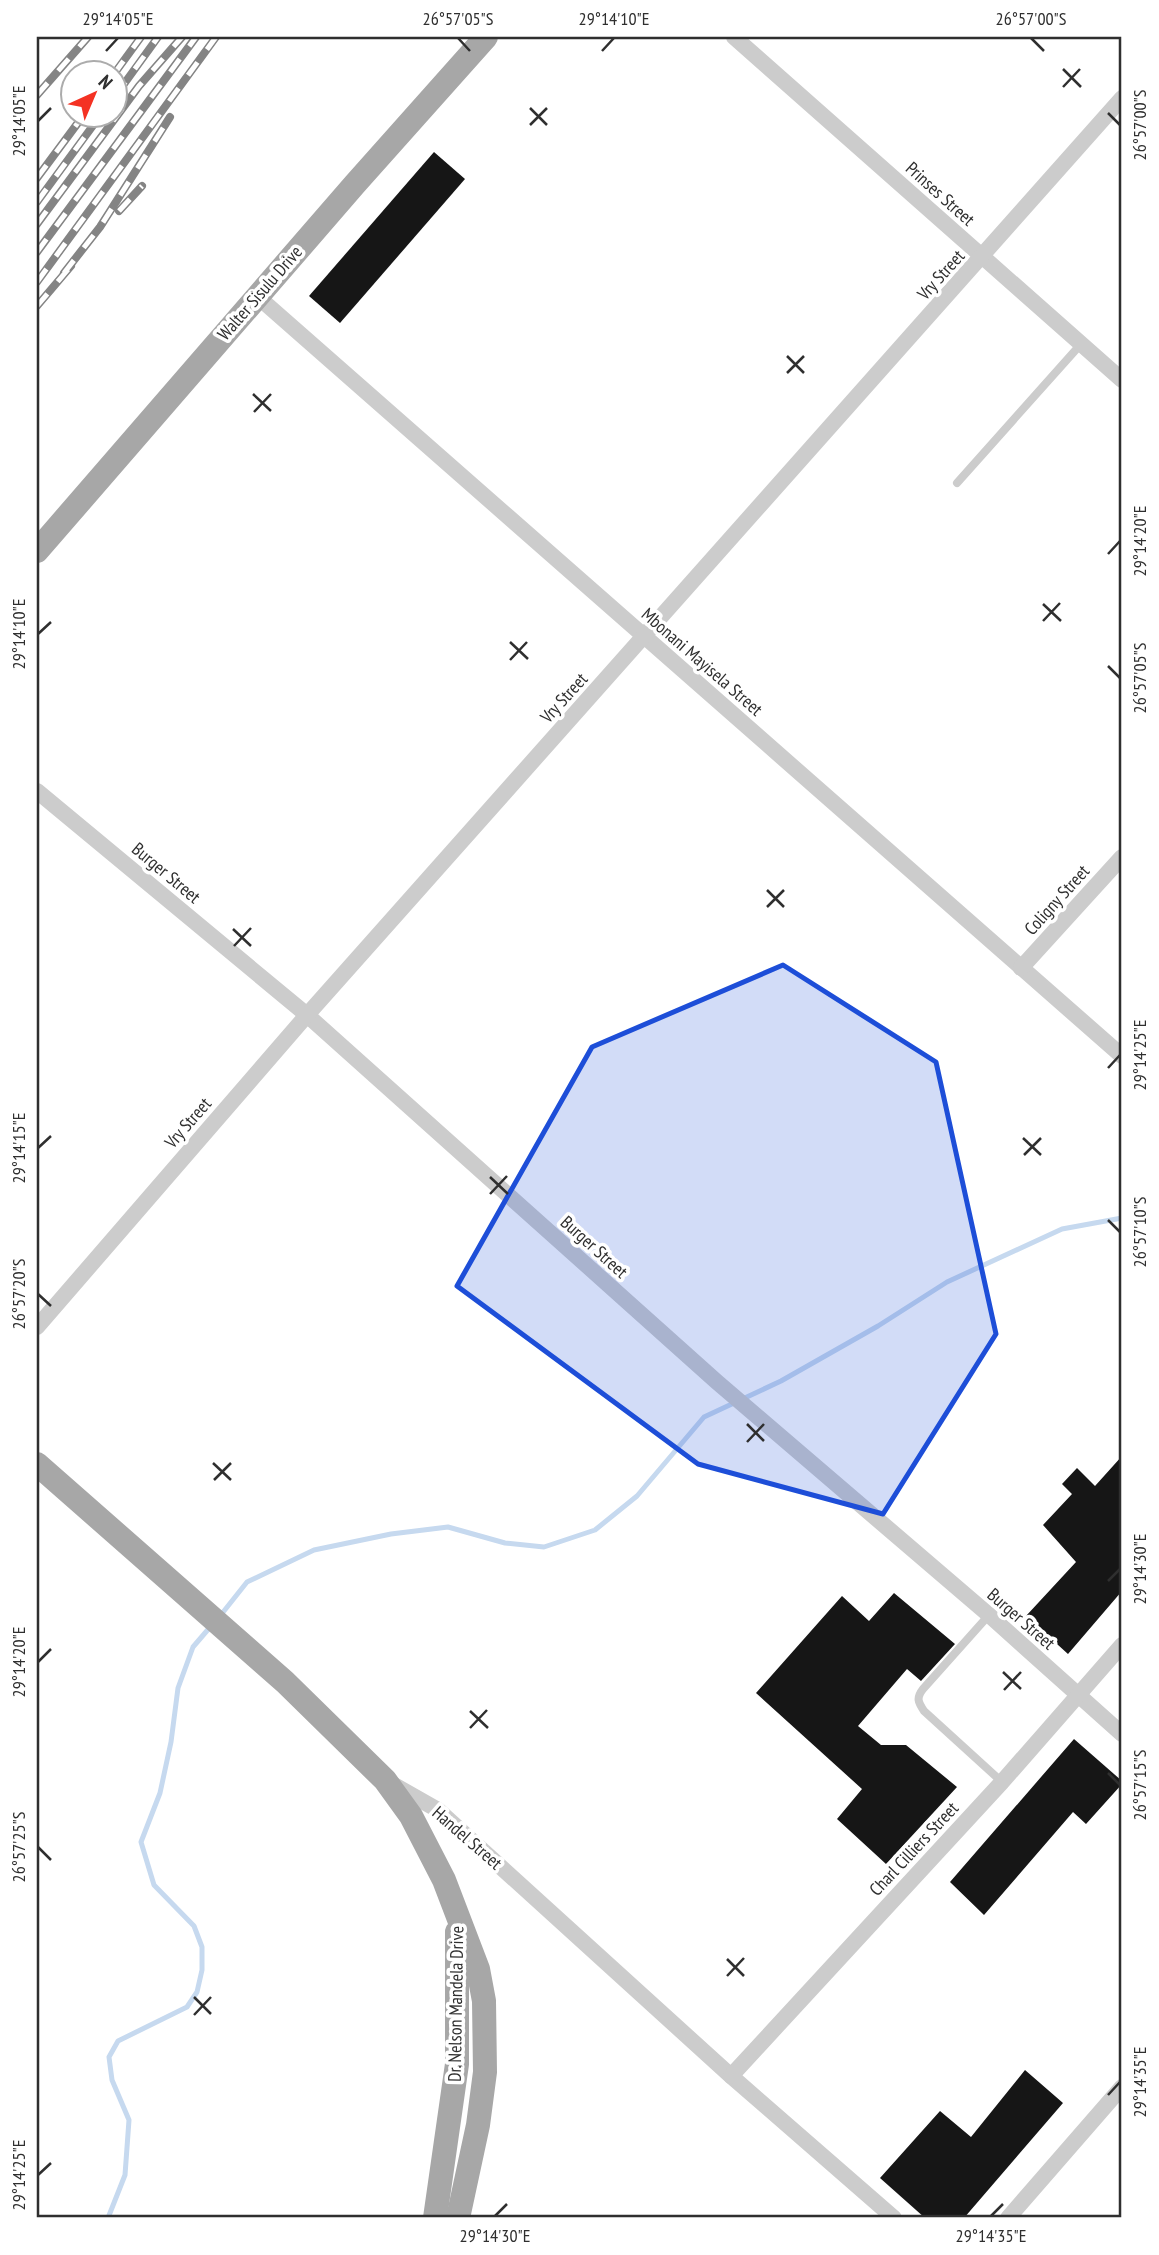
<svg xmlns="http://www.w3.org/2000/svg" width="1159" height="2255" font-family="'PT Sans Narrow',sans-serif">
	<rect width="100%" height="100%" fill="#fff"/>
	<g fill="none" stroke-linecap="round" stroke-linejoin="round">
		<g stroke="#c6d9ef" stroke-width="5">
			<path d="M 220,1616 L 247,1582 L 314,1550 L 391,1534 L 448,1527 L 505,1543 L 544,1547 L 595,1530 L 637,1496 L 704,1417 L 781,1381 L 878,1326 L 947,1282 L 1062,1229 L 1122,1218"/>
			<path d="M 108,2218 L 125,2175 L 129,2120 L 112,2080 L 109,2057 L 118,2041 L 187,2007 L 197,1992 L 202,1970 L 202,1947 L 194,1926 L 154,1885 L 141,1842 L 160,1793 L 171,1742 L 178,1688 L 193,1647 L 211,1626"/>
		</g>
	</g>
	<g fill="#161616">
		<path d="M 434,152 L 465,179 L 340,323 L 309,296 Z"/>
		<path d="M 1122,1456 L 1122,1591 L 1068,1654 L 1026,1616 L 1076,1562 L 1043,1525 L 1072,1494 L 1062,1484 L 1077,1468 L 1095,1486 Z"/>
		<path d="M 894,1593 L 955,1644 L 921,1681 L 907,1669 L 858,1726 L 881,1745 L 906,1745 L 957,1787 L 886,1864 L 837,1819 L 862,1789 L 756,1693 L 842,1596 L 869,1621 Z"/>
		<path d="M 1074,1739 L 1122,1781 L 1122,1784 L 1086,1824 L 1073,1812 L 984,1915 L 950,1882 Z"/>
		<path d="M 1025,2070 L 1063,2103 L 964,2218 L 925,2218 L 880,2178 L 940,2111 L 971,2137 Z"/>
	</g>
	<g fill="none" stroke-linecap="round" stroke-linejoin="round">
		<g stroke="#ccc" stroke-width="8">
			<path d="M 957,483 L 1081,344"/>
			<path d="M 989,1615 L 923,1689 C 916,1698 918,1702 924,1711 L 1002,1782"/>
		</g>
		<g stroke="#ccc" stroke-width="16">
			<path d="M 734,37 L 1122,380"/>
			<path d="M 257,296 L 1122,1056"/>
			<path d="M 37,791 L 307,1015 L 717,1382 L 989,1615 L 1122,1734"/>
			<path d="M 1021,968 L 1122,857"/>
			<path d="M 37,1327 L 307,1015 L 1122,98"/>
			<path d="M 394,1785 L 438,1810 L 731,2076 L 894,2218"/>
			<path d="M 731,2076 L 1002,1782 L 1122,1645"/>
			<path d="M 1008,2218 L 1122,2087"/>
		</g>
		<g stroke="#a7a7a7" stroke-width="24">
			<path d="M 37,551 L 355,184 L 486,37"/>
			<path d="M 37,1464 L 285,1682 L 385,1780 L 411,1816 L 444,1880 L 478,1969 L 484,2001 L 485,2072 L 478,2125 L 458,2218"/>
			<path d="M 435,2218 L 457,2064 L 457,1932"/>
		</g>
		<g stroke="#848484" stroke-width="8">
			<g id="rail">
				<path d="M 114,74 L 141,37"/>
				<path d="M 37,95 L 88,37"/>
				<path d="M 116,95 L 158,37"/>
				<path d="M 37,178 L 83,116"/>
				<path d="M 37,202 L 100,116"/>
				<path d="M 119,211 L 142,186"/>
				<path d="M 37,224 L 139,86 L 182,37"/>
				<path d="M 37,252 L 196,37"/>
				<path d="M 64,273 L 100,227 L 170,117"/>
				<path d="M 37,282 L 216,37"/>
				<path d="M 37,306 L 71,266"/>
			</g>
		</g>
		<use href="#rail" stroke="#fff" stroke-width="5" stroke-dasharray="16" stroke-linecap="butt"/>
	</g>
	<path fill="#1d4ed8" fill-opacity="0.2" stroke="#1d4ed8" stroke-width="5" stroke-linejoin="round" d="M 783,965 L 936,1062 L 996,1334 L 883,1514 L 698,1464 L 457,1286 L 592,1047 Z"/>
	<path fill="none" stroke="#2f2f2f" stroke-width="2.5" d="M 458,38 L 470,51M 1031,38 L 1044,51M 106,51 L 118,38M 602,51 L 614,38M 1063,69 L 1081,87M 1063,87 L 1080,69M 530,108 L 547,125M 1108,113 L 1120,125M 38,121 L 51,108M 530,125 L 547,108M 787,356 L 804,373M 787,373 L 804,356M 253,394 L 271,411M 254,412 L 271,394M 1108,554 L 1120,541M 1043,604 L 1061,621M 1043,621 L 1060,603M 38,634 L 51,622M 510,642 L 528,659M 510,660 L 527,642M 1108,666 L 1120,678M 767,890 L 784,907M 767,907 L 784,890M 233,929 L 251,946M 234,946 L 251,928M 1108,1068 L 1120,1055M 1023,1138 L 1041,1155M 38,1148 L 51,1136M 1024,1155 L 1041,1138M 490,1177 L 508,1194M 490,1194 L 507,1176M 1108,1220 L 1120,1232M 38,1294 L 51,1306M 747,1424 L 764,1441M 747,1442 L 764,1424M 213,1463 L 231,1480M 214,1480 L 231,1463M 1108,1581 L 1120,1569M 38,1662 L 51,1649M 1003,1672 L 1021,1689M 1004,1690 L 1021,1672M 470,1711 L 488,1728M 470,1728 L 487,1710M 1108,1773 L 1120,1785M 38,1847 L 51,1860M 727,1959 L 744,1976M 727,1976 L 744,1958M 194,1997 L 211,2014M 194,2015 L 211,1997M 1108,2095 L 1120,2082M 38,2175 L 51,2163M 495,2216 L 507,2204M 991,2216 L 1003,2204"/>
	<g text-anchor="middle" stroke-width="7" stroke-linejoin="round" paint-order="stroke">
		<g font-size="18" fill="#2f2f2f" stroke="#fff">
			<text transform="translate(940 194) rotate(42)" y="6">Prinses Street</text>
			<text transform="translate(941 275) rotate(-48)" y="6">Vry Street</text>
			<text transform="translate(260 293) rotate(-49)" y="6">Walter Sisulu Drive</text>
			<text transform="translate(702 662) rotate(41)" y="6">Mbonani Mayisela Street</text>
			<text transform="translate(564 698) rotate(-48)" y="6">Vry Street</text>
			<text transform="translate(166 873) rotate(40)" y="6">Burger Street</text>
			<text transform="translate(1057 900) rotate(-48)" y="6">Coligny Street</text>
			<text transform="translate(188 1123) rotate(-49)" y="6">Vry Street</text>
			<text transform="translate(594 1247) rotate(42)" y="6">Burger Street</text>
			<text transform="translate(1021 1619) rotate(41)" y="6">Burger Street</text>
			<text transform="translate(467 1838) rotate(41)" y="6">Handel Street</text>
			<text transform="translate(914 1849) rotate(-47)" y="6">Charl Cilliers Street</text>
			<text transform="translate(456 2004) rotate(-89)" y="6">Dr. Nelson Mandela Drive</text>
		</g>
	</g>
	<rect width="1159" height="2255" fill="none" stroke="#ffffff" stroke-width="77"/>
	<g transform="translate(94 94) rotate(44)"><circle r="33" fill="#ffffff" stroke="#acacac" stroke-width="2"/>
	<path d="M0-5L12 26L0 18L-12 26Z" fill="#f43223"/>
	<text y="-10" font-size="19" font-weight="bold" text-anchor="middle" fill="#2f2f2f">N</text>
	</g>
	<rect x="38" y="38" width="1082" height="2178" fill="none" stroke="#2f2f2f" stroke-width="2.5"/>
	<g font-size="18" text-anchor="middle" fill="#2f2f2f">
		<text x="118" y="25">29°14'05"E</text>
		<text x="458" y="25">26°57'05"S</text>
		<text x="614" y="25">29°14'10"E</text>
		<text x="1031" y="25">26°57'00"S</text>
		<text transform="translate(19 121) rotate(-90)" y="6">29°14'05"E</text>
		<text transform="translate(1140 125) rotate(-90)" y="6">26°57'00"S</text>
		<text transform="translate(1140 541) rotate(-90)" y="6">29°14'20"E</text>
		<text transform="translate(19 634) rotate(-90)" y="6">29°14'10"E</text>
		<text transform="translate(1140 678) rotate(-90)" y="6">26°57'05"S</text>
		<text transform="translate(1140 1055) rotate(-90)" y="6">29°14'25"E</text>
		<text transform="translate(19 1148) rotate(-90)" y="6">29°14'15"E</text>
		<text transform="translate(1140 1232) rotate(-90)" y="6">26°57'10"S</text>
		<text transform="translate(19 1294) rotate(-90)" y="6">26°57'20"S</text>
		<text transform="translate(1140 1569) rotate(-90)" y="6">29°14'30"E</text>
		<text transform="translate(19 1662) rotate(-90)" y="6">29°14'20"E</text>
		<text transform="translate(1140 1785) rotate(-90)" y="6">26°57'15"S</text>
		<text transform="translate(19 1847) rotate(-90)" y="6">26°57'25"S</text>
		<text transform="translate(1140 2082) rotate(-90)" y="6">29°14'35"E</text>
		<text transform="translate(19 2175) rotate(-90)" y="6">29°14'25"E</text>
		<text x="495" y="2242">29°14'30"E</text>
		<text x="991" y="2242">29°14'35"E</text>
	</g>
</svg>
